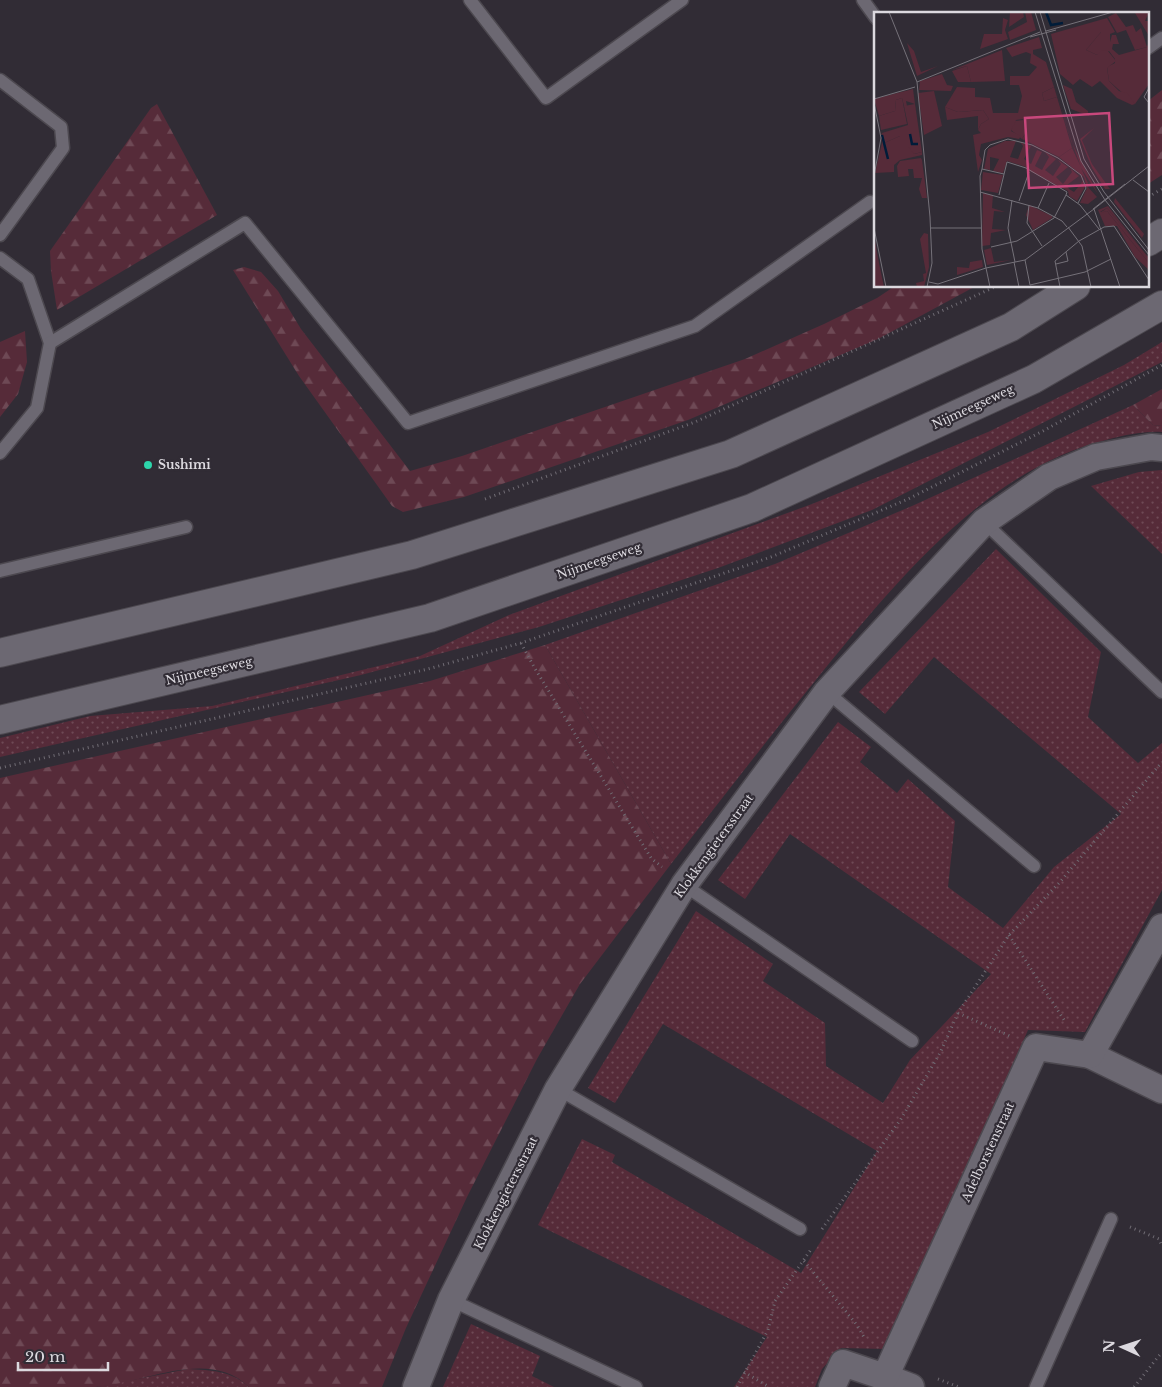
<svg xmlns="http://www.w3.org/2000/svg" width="1162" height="1387" font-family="'Libre Baskerville',serif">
	<defs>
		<pattern id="grass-dots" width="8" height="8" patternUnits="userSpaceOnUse" patternTransform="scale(1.25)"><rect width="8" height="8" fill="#562b39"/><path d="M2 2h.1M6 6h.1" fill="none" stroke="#6e4955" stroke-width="1.8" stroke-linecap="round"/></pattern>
		<pattern id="forest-firs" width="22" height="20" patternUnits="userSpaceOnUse" patternTransform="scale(1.25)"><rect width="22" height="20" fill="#562b39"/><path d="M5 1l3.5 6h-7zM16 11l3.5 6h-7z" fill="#6e4955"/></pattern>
	</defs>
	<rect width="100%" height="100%" fill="#312c35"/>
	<g fill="url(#grass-dots)">
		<path d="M 1162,342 L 1162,362 L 872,510 L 718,568 L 539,627 L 361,675 L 0,757 L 0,738 L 90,716 L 212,706 L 420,656 L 509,615 L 812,504 L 988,432 L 1124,365 Z"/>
		<path d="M 1133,405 L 1153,425 L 1162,426 L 1162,432 C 1142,431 1126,435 1106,440 C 983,470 887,592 811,686 C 763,745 717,805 671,864 L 545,645 L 775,564 L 912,506 Z"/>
		<path d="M 1162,470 L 1162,554 L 1091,486 L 1139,472 Z"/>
		<path d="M 996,549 L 1101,652 L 1088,717 L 1138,763 L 1162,743 L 1162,890 L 1085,1032 L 1028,1030 L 887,1349 L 841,1348 L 822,1369 L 815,1387 L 734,1387 L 767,1337 L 538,1225 L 582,1139 L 615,1155 L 612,1162 L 801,1273 L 877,1151 L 663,1024 L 615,1103 L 588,1088 L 696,911 L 773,964 L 763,981 L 825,1023 L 826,1066 L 883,1103 L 910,1060 L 991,974 L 790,834 L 745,899 L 718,880 L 838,722 L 871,747 L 860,762 L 897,793 L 908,779 L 955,821 L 948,887 L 1003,928 L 1054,867 L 1121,814 L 934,657 L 885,714 L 859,692 Z"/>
		<path d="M 471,1324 L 540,1356 L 532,1376 L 554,1387 L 443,1387 Z"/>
		<path d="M 188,1369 C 211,1370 232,1371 249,1387 L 97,1387 Z"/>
	</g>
	<g fill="url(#forest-firs)">
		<path d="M 1162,90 L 1162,175 L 1148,184 L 1148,101 Z"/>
		<path d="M 157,104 L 217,215 L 57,310 L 51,271 L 50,251 L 151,108 Z"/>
		<path d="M 244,267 L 261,272 L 278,291 L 301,329 L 410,471 L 462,456 L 745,359 L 824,324 L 877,298 L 895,286 L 976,286 L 878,339 L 688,420 L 464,497 L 403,512 L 392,506 L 299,376 L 233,270 Z"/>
		<path d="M 25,331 L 27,362 L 18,394 L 0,417 L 0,342 Z"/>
		<path d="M 1162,389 L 1162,426 L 1153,425 L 1133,405 Z"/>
		<path d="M 545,645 L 671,864 L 580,984 L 537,1059 L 467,1197 L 406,1328 L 382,1387 L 249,1387 C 208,1347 143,1384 95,1387 C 64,1387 32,1387 0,1387 L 0,778 L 430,681 Z"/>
	</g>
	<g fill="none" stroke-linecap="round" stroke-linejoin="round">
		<g stroke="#4c484f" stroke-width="15">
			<g id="service">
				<path d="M 470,0 L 546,98 L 682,0"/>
				<path d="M 863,0 L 876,18"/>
				<path d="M 1148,48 L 1162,38"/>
				<path d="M 0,80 L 61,127 L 63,148 L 0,235"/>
				<path d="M 0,258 L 28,279 L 50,343 L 37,408 L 0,453"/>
				<path d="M 50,343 L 245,223 L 408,423 L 695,326 L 870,202"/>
				<path d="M 984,522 L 1162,692"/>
				<path d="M 0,571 L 186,527"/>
				<path d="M 827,692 L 1034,866"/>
				<path d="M 684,885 L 912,1041"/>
				<path d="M 558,1089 L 800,1229"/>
				<path d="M 451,1300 L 636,1387"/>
				<path d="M 1036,1387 L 1111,1219"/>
			</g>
		</g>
		<g stroke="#4c484f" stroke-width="29">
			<g id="minor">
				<path d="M 1090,1055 L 1162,1090"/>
				<path d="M 885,1377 L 911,1387"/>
				<path d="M 416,1387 L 451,1300 L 558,1089 L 684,885 L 827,692 L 984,522 L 1049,477 L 1096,457 L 1151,447 L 1162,448"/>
				<path d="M 832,1387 L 843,1363 L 885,1377 L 1036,1047 L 1090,1055 L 1162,927"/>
			</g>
		</g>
		<g stroke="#4c484f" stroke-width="30">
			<g id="secondary">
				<path d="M 1148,242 L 1162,233"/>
				<path d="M 0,653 L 412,555 L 731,454 L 1011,327 L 1076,286"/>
				<path d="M 0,720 L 430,618 L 752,508 L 1034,379 L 1162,305"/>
			</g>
		</g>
		<g stroke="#706c74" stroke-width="3" stroke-dasharray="1 4" stroke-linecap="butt">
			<path d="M 1148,197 L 1162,189"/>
			<path d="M 485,499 L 695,422 L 997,286"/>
			<path d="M 521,643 L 534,667 L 651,858 L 662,867"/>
			<path d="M 0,768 L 428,669 L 521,643 L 771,557 L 908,499 L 1043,431 L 1162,365"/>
			<path d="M 1009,935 L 1066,1023"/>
			<path d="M 958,1013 L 1010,1036"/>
			<path d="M 1130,1227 L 1159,1239 L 1162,1247"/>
			<path d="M 822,1229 L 901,1119 L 940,1053 L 958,1013 L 1009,935 L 1059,883 L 1162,762"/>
			<path d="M 804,1261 L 857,1325 L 865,1339"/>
			<path d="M 744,1372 L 769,1387"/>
			<path d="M 938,1379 L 959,1387"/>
			<path d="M 737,1387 L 768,1330 L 775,1301 L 812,1248"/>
			<path d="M 1134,1387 L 1162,1352"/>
		</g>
		<use href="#service" stroke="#6c6872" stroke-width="12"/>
		<use href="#minor" stroke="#6c6872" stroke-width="26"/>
		<use href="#secondary" stroke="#6c6872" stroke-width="28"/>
	</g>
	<circle fill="#2dd5ab" stroke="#312c35" stroke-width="2" cx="148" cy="465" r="5"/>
	<g text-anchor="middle" stroke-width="4.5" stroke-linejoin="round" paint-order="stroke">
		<g font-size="12" fill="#dcd9df" stroke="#312c35">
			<text transform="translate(973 407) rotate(-25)" y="4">Nijmeegseweg</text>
			<text transform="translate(599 561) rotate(-19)" y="4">Nijmeegseweg</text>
			<text transform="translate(209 671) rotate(-13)" y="4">Nijmeegseweg</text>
			<text transform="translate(714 846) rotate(-54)" y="4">Klokkengietersstraat</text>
			<text transform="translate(988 1152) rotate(-65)" y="4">Adelborstenstraat</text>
			<text transform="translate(506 1193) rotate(-63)" y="4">Klokkengietersstraat</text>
		</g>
		<g font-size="12" font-weight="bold" fill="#dcd9df" stroke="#312c35" text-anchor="start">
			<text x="158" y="469">Sushimi</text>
		</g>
	</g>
	<g transform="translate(874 12)">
		<rect width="275" height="275" fill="#312c35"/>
		<path d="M 136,0 L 149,0 L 150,5 L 135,15 ZM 151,0 L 157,0 L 162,18 L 136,28 L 134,20 L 153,10 ZM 275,0 L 271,9 L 275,9 L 275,24 L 261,1 ZM 129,6 L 134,8 L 131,18 L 134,27 L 106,37 L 110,22 L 128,22 ZM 227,20 L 241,20 L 236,22 L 236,30 L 238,23 L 242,23 L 245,32 L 239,32 L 238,37 L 245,43 L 273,35 L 275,29 L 275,72 L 261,92 L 235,69 L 233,55 L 241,51 L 241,47 L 235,39 L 223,43 L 212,38 ZM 166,25 L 197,129 L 224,182 L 207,156 L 214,171 L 213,174 L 223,185 L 214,192 L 206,191 L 213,176 L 210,165 L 185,145 L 198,136 L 207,155 L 196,125 ZM 93,54 L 97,70 L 84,70 L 78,59 ZM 180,75 L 183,85 L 170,89 L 168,81 ZM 39,77 L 41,92 L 32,89 L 33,94 L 30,94 L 28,86 L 22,88 L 21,99 L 5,104 L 0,87 ZM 71,95 L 84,100 L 109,98 L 115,107 L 107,112 L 104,118 L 104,104 L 73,108 ZM 150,108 L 153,119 L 148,127 L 137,118 L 140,109 ZM 6,118 L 10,131 L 26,124 L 35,124 L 40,142 L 48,140 L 48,143 L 26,148 L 20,153 L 20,160 L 1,161 L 8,131 ZM 131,129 L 142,129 L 136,145 L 144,147 L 149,134 L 146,130 L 157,134 L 150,147 L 157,152 L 163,138 L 168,140 L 161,154 L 168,158 L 175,145 L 171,140 L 182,147 L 171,158 L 179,164 L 187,152 L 184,148 L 194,155 L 182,165 L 189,172 L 198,160 L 196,156 L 205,164 L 193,173 L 195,177 L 200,180 L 209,169 L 211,175 L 203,189 L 195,184 L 194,179 L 156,159 L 155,156 L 133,149 L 129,161 L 119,159 L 125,147 L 116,145 L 116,158 L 110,157 L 114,137 ZM 47,146 L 48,148 L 53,186 L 48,186 L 45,177 L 48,166 L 40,166 L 39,157 L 34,157 L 35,164 L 24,165 L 23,154 L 26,149 ZM 109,160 L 129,163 L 124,181 L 107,178 ZM 109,181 L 119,183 L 118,196 L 131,200 L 120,199 L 118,217 L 132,218 L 117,221 L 116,233 L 108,234 ZM 241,186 L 270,222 L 268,226 L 240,190 ZM 155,193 L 178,204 L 178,206 L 159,218 L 152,203 ZM 234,194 L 272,243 L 233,196 L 226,200 L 233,199 L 275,251 L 275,258 L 261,245 L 243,214 L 231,214 L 224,198 ZM 0,223 L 5,251 L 10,275 L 0,275 ZM 117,236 L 120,250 L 137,248 L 113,253 L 110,238 ZM 108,248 L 109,255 L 83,263 L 83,255 L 95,256 L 96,250 Z" fill="#562b39"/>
		<path d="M 242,1 L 252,15 L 259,13 L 262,20 L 267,16 L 273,35 L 261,38 L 252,18 L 243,21 L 234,5 ZM 233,6 L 241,20 L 227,20 L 212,38 L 223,43 L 228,38 L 234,39 L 242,49 L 233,56 L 235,69 L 245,79 L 253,81 L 261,92 L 258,93 L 243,86 L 226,69 L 218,75 L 206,67 L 199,73 L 186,62 L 177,22 ZM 165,25 L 168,36 L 159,38 L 159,42 L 172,50 L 180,75 L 168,81 L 170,89 L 183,85 L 198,136 L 185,145 L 148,127 L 153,120 L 152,111 L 149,107 L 142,108 L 137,119 L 147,124 L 145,127 L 134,125 L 107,132 L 105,143 L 108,148 L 104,160 L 99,123 L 107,121 L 104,118 L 107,112 L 115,107 L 109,98 L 84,100 L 71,95 L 83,75 L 101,76 L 101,85 L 116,86 L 119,101 L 144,101 L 148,84 L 145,73 L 136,73 L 136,64 L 155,64 L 163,55 L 156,51 L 157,42 L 152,40 L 138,45 L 132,36 ZM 33,31 L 40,39 L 47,60 L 64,54 L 43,64 ZM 128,38 L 131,69 L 97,70 L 93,54 L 78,58 ZM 68,62 L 73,73 L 79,74 L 77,79 L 45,78 L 46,69 ZM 189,73 L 198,77 L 202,90 L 214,99 L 215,104 L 197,97 ZM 60,79 L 68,114 L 50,123 L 44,81 ZM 28,86 L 33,112 L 7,118 L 5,104 L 21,99 L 22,88 ZM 41,92 L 48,140 L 40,142 L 34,134 L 34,124 L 26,124 L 10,131 L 8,121 L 34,113 L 30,94 ZM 220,116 L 208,128 L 218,152 L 236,177 L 231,177 L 218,156 L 206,127 ZM 233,196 L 275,246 L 275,251 L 233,199 L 226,201 ZM 50,221 L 54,222 L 55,255 L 50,275 L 43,275 L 42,271 L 50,269 L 49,262 L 52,261 L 46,227 Z" fill="#562b39"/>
		<path fill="none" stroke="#001c39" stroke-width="2.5" d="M 172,0 L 177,13 L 189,11M 36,122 L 38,132 L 44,132M 8,123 L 14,147"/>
		<path fill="none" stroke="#757179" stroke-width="1" d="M 15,0 L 43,70 L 56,205 L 58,251 L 53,275M 161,0 L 207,149 L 231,188 L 275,243M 166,0 L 210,147 L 230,180 L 275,238M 172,19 L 239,0M 156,25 L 182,18M 43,70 L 166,20M 275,76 L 270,85 L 275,91M 0,87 L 41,75M 0,91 L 7,126 L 0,164M 108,157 L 111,138 L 116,133 L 134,127 L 158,133 L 184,146 L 207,163 L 212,176 L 204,191M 259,168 L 275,180M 106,180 L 164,196 L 188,209 L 193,215M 125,183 L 133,150 L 152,156 L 193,180 L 192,183 L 206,193 L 225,217M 138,188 L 134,216 L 141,250M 145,189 L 155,160M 155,193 L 153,211 L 168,234M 164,196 L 175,171M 219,197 L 251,172M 220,197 L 246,275M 220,197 L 275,154M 194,215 L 208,234 L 217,275M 0,216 L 12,275M 57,216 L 107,216M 117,235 L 143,229 L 180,206 L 192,183M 151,248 L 156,273M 140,250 L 145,275M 182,252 L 194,249 L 192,240M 55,270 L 64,272 L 112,256 L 151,248 L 220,197M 156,273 L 211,260 L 237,247M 116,275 L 108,237 L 106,164 L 108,157 L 130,162M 186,275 L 181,249 L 205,229 L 230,215 L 240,214 L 275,268"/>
		<path fill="#c8487c" fill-opacity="0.15" stroke="#c8487c" stroke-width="2.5" d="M 235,101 L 239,172 L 155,176 L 151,106 Z"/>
		<rect width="275" height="275" fill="none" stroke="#dcd9df" stroke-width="2.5"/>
	</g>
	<g transform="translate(1122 1347) rotate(273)" stroke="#312c35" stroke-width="4" paint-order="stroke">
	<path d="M0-4L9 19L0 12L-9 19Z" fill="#dcd9df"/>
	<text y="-8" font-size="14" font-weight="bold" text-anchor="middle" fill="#dcd9df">N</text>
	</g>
	<path d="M18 1362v8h90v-8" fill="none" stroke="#dcd9df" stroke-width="2.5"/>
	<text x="25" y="1362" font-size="15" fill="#dcd9df" stroke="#312c35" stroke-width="4" paint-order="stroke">20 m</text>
</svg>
